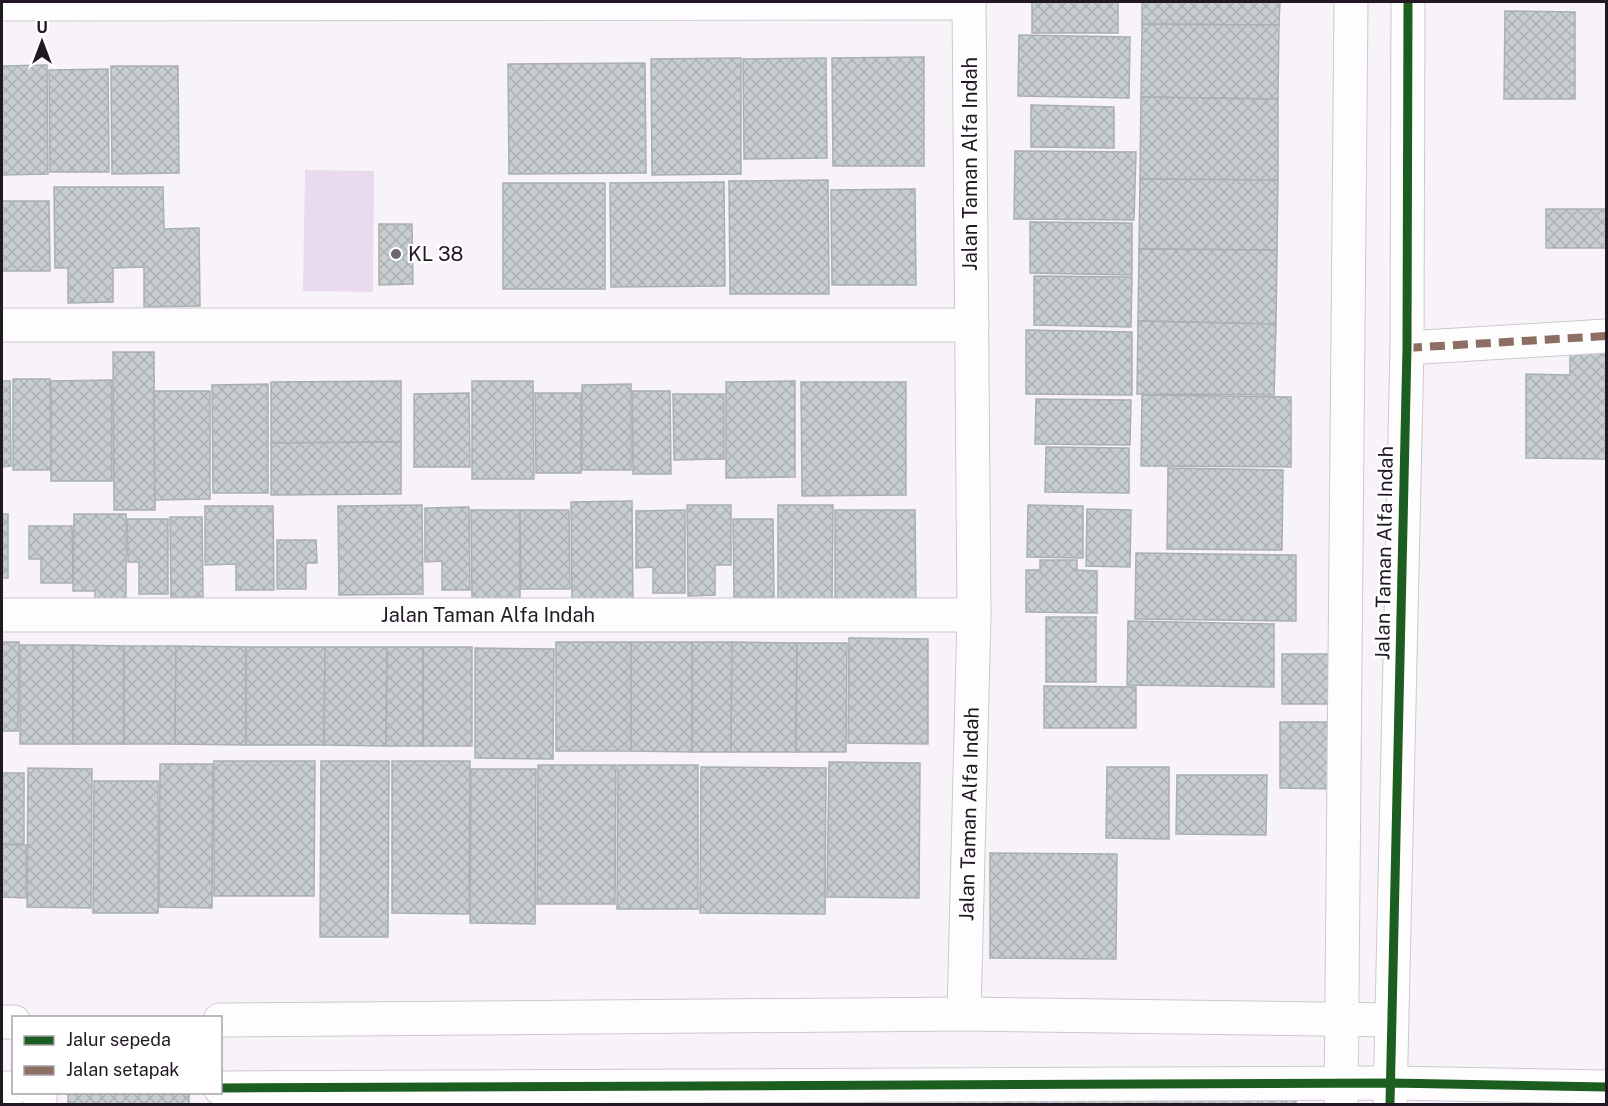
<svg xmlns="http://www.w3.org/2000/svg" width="1608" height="1106" font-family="'Public Sans',sans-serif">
	<defs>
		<pattern id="building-cross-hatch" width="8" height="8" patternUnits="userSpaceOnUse" patternTransform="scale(1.5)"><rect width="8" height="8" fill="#c7cecf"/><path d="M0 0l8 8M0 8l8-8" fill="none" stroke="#abb0b1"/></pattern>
	</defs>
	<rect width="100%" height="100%" fill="#f8f3f9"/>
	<path fill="#eadaed" d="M 305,170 L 374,171 L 373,292 L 303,291 Z"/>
	<g fill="url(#building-cross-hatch)" stroke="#aab0b2" stroke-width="1.5">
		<rect x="1032" y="2" width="86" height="31"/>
		<path d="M 1142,2 L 1280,2 L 1279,25 L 1142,24 Z"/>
		<path d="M 1505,11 L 1575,12 L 1575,99 L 1504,99 Z"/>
		<path d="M 1142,24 L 1279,25 L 1278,99 L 1141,97 Z"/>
		<path d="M 1019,35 L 1130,37 L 1129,98 L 1018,96 Z"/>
		<path d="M 924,57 L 924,166 L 833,166 L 832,58 Z"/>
		<path d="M 741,58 L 741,174 L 652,175 L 651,59 Z"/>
		<path d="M 826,58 L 827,158 L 744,159 L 743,59 Z"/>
		<path d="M 645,63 L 646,173 L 509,174 L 508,64 Z"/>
		<path d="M 47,65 L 48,174 L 2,175 L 2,66 Z"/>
		<path d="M 111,66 L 178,66 L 179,173 L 112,174 Z"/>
		<path d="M 108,69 L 109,172 L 50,172 L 49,70 Z"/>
		<path d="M 1141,97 L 1278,99 L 1278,180 L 1140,179 Z"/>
		<path d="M 1031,105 L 1114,107 L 1114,148 L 1031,147 Z"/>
		<path d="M 1015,151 L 1136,152 L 1134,220 L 1014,219 Z"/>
		<path d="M 1140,179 L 1278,180 L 1277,250 L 1139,249 Z"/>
		<path d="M 828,180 L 829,294 L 730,294 L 729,181 Z"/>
		<path d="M 724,182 L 725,286 L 611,287 L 610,183 Z"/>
		<rect x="503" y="183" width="102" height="106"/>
		<path d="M 54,187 L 163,187 L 164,229 L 199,228 L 200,306 L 144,307 L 144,267 L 113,268 L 113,302 L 68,303 L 68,268 L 55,268 Z"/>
		<path d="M 915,189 L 916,285 L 832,285 L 831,190 Z"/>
		<path d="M 2,201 L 49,201 L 50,271 L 2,271 Z"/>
		<rect x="1546" y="209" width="60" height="39"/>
		<path d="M 1030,222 L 1132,223 L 1132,275 L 1030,273 Z"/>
		<path d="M 379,224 L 412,224 L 413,284 L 379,285 Z"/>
		<path d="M 1139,249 L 1277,250 L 1276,324 L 1138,321 Z"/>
		<path d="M 1034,276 L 1132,277 L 1131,327 L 1034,325 Z"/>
		<path d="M 1138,321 L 1276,324 L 1274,395 L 1137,394 Z"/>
		<path d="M 1026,330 L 1132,332 L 1132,395 L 1026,394 Z"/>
		<path d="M 1570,346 L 1606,346 L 1606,459 L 1526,458 L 1526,374 L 1570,375 Z"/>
		<path d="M 113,352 L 154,352 L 155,510 L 114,510 Z"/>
		<path d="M 13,379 L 50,379 L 51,470 L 13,470 Z"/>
		<path d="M 112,380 L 112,481 L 51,481 L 51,381 Z"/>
		<path d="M 2,381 L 10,381 L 11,466 L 2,467 Z"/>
		<path d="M 401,381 L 401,442 L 271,443 L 271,382 Z"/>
		<path d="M 472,381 L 533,381 L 534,479 L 472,479 Z"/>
		<path d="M 795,381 L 795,477 L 726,478 L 726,382 Z"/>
		<path d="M 801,382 L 906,382 L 906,495 L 802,496 Z"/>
		<path d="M 268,384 L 268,493 L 213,493 L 212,385 Z"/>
		<path d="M 631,384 L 631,470 L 582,470 L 582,385 Z"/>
		<path d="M 154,391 L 210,391 L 210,499 L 155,500 Z"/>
		<path d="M 632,391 L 670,391 L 671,474 L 633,474 Z"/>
		<path d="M 469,393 L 470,467 L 414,467 L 414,394 Z"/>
		<path d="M 535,393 L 581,393 L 581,473 L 536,473 Z"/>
		<path d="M 673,394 L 724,394 L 724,459 L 674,460 Z"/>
		<path d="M 1142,395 L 1291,397 L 1291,467 L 1141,466 Z"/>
		<path d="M 1036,399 L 1131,400 L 1130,445 L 1035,444 Z"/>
		<path d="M 401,442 L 401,494 L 271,495 L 271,443 Z"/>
		<path d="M 1046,447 L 1129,448 L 1129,493 L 1045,492 Z"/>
		<path d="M 1168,468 L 1283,470 L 1282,550 L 1167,549 Z"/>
		<path d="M 632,501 L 633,601 L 572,602 L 571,502 Z"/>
		<path d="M 422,505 L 423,594 L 339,595 L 338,506 Z"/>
		<path d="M 687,505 L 731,505 L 731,565 L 715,565 L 715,595 L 688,596 Z"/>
		<path d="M 778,505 L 833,505 L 832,608 L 778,608 Z"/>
		<path d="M 1028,505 L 1083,506 L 1083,558 L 1027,557 Z"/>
		<path d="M 205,506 L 273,506 L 274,590 L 236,590 L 236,564 L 205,565 Z"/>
		<path d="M 469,507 L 470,590 L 442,590 L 442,561 L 425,562 L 425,508 Z"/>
		<path d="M 1087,509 L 1131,510 L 1130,567 L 1086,566 Z"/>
		<path d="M 471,510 L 520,510 L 520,598 L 472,599 Z"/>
		<path d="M 520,510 L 569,510 L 570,589 L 521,589 Z"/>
		<path d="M 685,510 L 685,593 L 653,593 L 653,567 L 636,568 L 636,511 Z"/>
		<path d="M 835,510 L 915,510 L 916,606 L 835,607 Z"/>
		<rect x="2" y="514" width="6" height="64"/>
		<path d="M 74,514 L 126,514 L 126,604 L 95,604 L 95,591 L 73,591 Z"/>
		<path d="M 170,517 L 202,517 L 203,597 L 171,598 Z"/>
		<path d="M 127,519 L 168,519 L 168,594 L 139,594 L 139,562 L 128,562 Z"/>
		<path d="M 733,519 L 773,519 L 774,597 L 734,598 Z"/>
		<path d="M 29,526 L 72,526 L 73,583 L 41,583 L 41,559 L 29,559 Z"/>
		<path d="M 277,540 L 316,540 L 317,563 L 306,563 L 306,589 L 277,589 Z"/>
		<path d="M 1136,553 L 1296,555 L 1296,621 L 1135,619 Z"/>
		<path d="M 1040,560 L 1077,560 L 1077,570 L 1097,571 L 1097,613 L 1026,612 L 1026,570 L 1040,570 Z"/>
		<rect x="1046" y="617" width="50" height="65"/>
		<path d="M 1128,621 L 1274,624 L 1274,687 L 1127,685 Z"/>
		<path d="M 849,638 L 928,639 L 928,744 L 848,743 Z"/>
		<path d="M 2,642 L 19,642 L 18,731 L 2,731 Z"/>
		<rect x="556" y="642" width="75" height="109"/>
		<path d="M 631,642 L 692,642 L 692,752 L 631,751 Z"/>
		<path d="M 692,642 L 732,642 L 731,752 L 692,752 Z"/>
		<path d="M 732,642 L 797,643 L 796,752 L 731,752 Z"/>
		<path d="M 797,643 L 847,643 L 846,752 L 796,752 Z"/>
		<rect x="20" y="645" width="53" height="99"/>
		<path d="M 73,645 L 124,646 L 124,744 L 73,744 Z"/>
		<path d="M 124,646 L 176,646 L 175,744 L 124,744 Z"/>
		<path d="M 176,646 L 246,647 L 246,745 L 175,744 Z"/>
		<path d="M 246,647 L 325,647 L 324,745 L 246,745 Z"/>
		<path d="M 325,647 L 387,647 L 386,746 L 324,745 Z"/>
		<path d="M 387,647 L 423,647 L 423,746 L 386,746 Z"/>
		<rect x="423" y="647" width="49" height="99"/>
		<path d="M 475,648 L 554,649 L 553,759 L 475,758 Z"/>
		<rect x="1282" y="654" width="54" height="50"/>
		<path d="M 1044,686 L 1136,687 L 1136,728 L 1044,728 Z"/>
		<path d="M 1280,722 L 1339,722 L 1339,789 L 1280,788 Z"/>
		<path d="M 214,761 L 315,761 L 314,896 L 214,896 Z"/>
		<path d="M 321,761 L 389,761 L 388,937 L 320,937 Z"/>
		<path d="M 392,761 L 470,761 L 469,914 L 392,913 Z"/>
		<path d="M 829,762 L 920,763 L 919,898 L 827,897 Z"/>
		<path d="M 160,764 L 213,764 L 212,908 L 159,907 Z"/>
		<path d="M 538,765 L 616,765 L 615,904 L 537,904 Z"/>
		<path d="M 618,765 L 698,765 L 698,909 L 617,909 Z"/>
		<path d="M 701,767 L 826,768 L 825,914 L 700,913 Z"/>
		<path d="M 1107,767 L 1169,767 L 1169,839 L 1106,838 Z"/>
		<path d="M 28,768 L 92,769 L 91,908 L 27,907 Z"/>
		<path d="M 471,769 L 536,769 L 535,924 L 470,923 Z"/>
		<rect x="2" y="773" width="22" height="71"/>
		<path d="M 1177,775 L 1267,775 L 1266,835 L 1176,834 Z"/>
		<path d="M 94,781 L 158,781 L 158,913 L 93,913 Z"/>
		<path d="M 2,845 L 26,845 L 26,898 L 2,897 Z"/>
		<path d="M 990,853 L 1117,854 L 1116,959 L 990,958 Z"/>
		<path d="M 68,1092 L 189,1094 L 189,1104 L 68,1104 Z"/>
		<rect x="567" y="1095" width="83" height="9"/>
		<path d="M 650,1095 L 718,1096 L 718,1104 L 650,1104 Z"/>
		<rect x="718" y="1096" width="77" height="8"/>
		<rect x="795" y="1096" width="78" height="8"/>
		<rect x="873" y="1096" width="65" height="8"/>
		<rect x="938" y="1096" width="74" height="8"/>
		<rect x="1012" y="1096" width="72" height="8"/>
		<path d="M 1084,1096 L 1157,1097 L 1157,1104 L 1084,1104 Z"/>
		<rect x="1157" y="1097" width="139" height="7"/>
	</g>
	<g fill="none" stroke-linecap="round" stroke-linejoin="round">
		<g stroke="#cec7d0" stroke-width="35">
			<g id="minor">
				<path d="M 2,4 L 969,3"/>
				<path d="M 2,325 L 972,325"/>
				<path d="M 1407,348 L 1606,336"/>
				<path id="s1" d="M 2,615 L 974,615"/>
				<path id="s2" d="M 964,1014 L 974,615 L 969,2"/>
				<path d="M 220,1020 L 964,1014 L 1392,1020"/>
				<path d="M 2,1022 L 14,1022"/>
				<path d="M 2,1088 L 14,1088"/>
				<path d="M 220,1088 L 1391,1083 L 1606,1087"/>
				<path d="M 40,1092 L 40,1104"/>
				<path d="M 1341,1104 L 1351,2"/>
				<path d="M 1390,1104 L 1407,348 L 1408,2"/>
			</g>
		</g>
		<use href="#minor" stroke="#fefdfe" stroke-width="33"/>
		<path stroke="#8d6e63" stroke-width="8" stroke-dasharray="15 8" stroke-linecap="butt" d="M 1407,348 L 1606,336"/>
		<g stroke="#fff" stroke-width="13">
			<g id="cycleway">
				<path d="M 220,1088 L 1391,1083 L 1606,1087"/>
				<path d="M 1390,1104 L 1407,348 L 1408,2"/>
			</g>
		</g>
		<use href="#cycleway" stroke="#1b5e20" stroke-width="9"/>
	</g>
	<circle fill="#6c656e" stroke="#fff" stroke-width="2" cx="396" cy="254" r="6"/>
	<g text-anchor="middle" stroke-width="4.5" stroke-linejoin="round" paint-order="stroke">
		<g font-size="20" fill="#211823" stroke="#fff">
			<text transform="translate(970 164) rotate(-90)" y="7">Jalan Taman Alfa Indah</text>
			<text transform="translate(1384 553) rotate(-89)" y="7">Jalan Taman Alfa Indah</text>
			<text dy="7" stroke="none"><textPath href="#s1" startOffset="486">Jalan Taman Alfa Indah</textPath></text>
			<text dy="7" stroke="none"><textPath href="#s2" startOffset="200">Jalan Taman Alfa Indah</textPath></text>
		</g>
		<g font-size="20" fill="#211823" stroke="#fff" text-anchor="start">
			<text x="408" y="261">KL 38</text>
		</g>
	</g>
	<rect width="1608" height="1106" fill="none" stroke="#211823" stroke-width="6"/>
	<rect x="12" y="1016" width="210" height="78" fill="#ffffff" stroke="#a6a3a7" stroke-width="1.5"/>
	<rect x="24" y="1036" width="30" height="9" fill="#1b5e20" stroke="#a6a3a7" stroke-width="1.5"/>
	<text x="66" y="1046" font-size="18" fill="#211823">Jalur sepeda</text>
	<rect x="24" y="1066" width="30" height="9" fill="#8d6e63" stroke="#a6a3a7" stroke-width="1.5"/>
	<text x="66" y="1076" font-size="18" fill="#211823">Jalan setapak</text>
	<g transform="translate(42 42)" stroke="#ffffff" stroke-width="4.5" paint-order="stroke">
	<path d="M0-4.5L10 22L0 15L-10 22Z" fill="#211823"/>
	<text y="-9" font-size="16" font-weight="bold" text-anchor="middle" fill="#211823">U</text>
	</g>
</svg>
